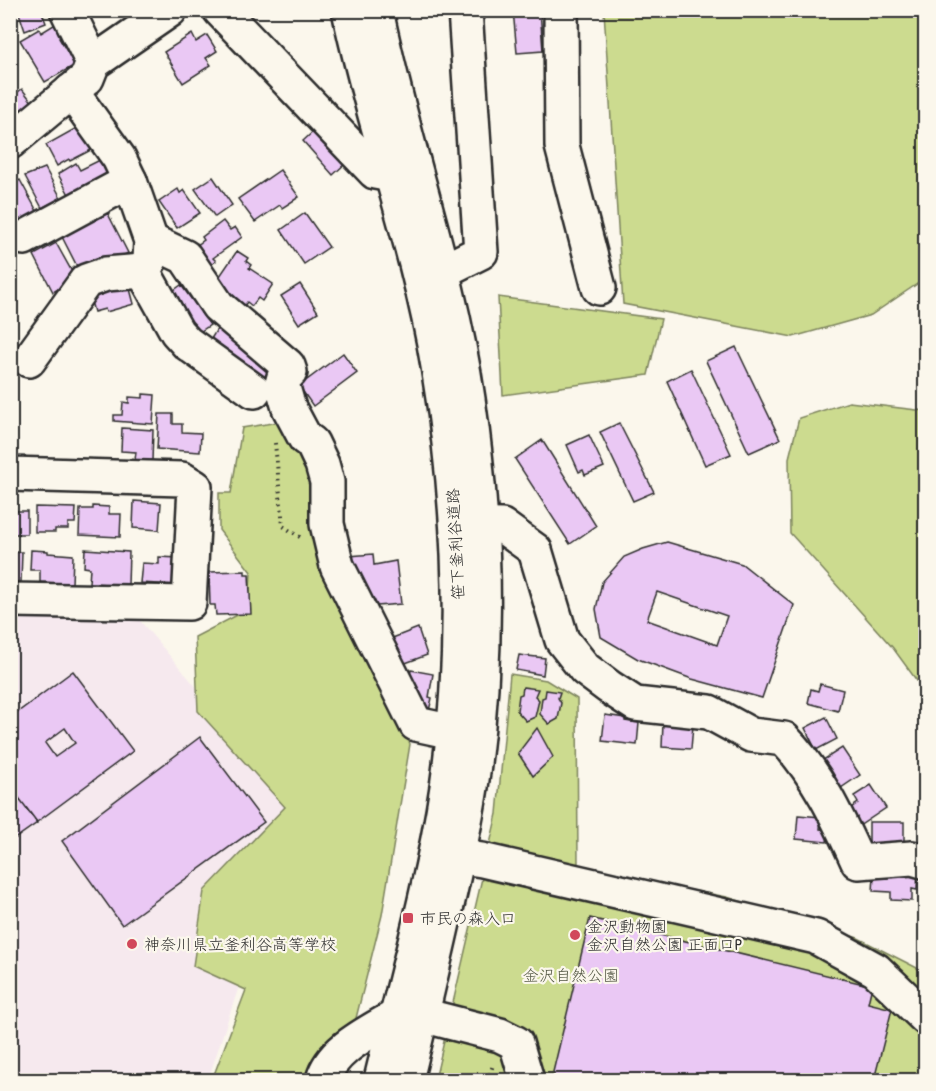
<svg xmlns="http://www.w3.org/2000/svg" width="936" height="1091" font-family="'Patrick Hand','Klee One',sans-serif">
	<rect width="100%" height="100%" fill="#fbf7ec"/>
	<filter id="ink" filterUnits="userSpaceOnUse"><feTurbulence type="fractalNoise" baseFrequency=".0167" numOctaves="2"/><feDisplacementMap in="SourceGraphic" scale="12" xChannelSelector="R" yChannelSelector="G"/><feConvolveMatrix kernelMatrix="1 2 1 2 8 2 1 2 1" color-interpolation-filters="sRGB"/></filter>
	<g filter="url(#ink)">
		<path fill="#f6e9ee" d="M 136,616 L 298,807 L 208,1080 L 11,1080 L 10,619 Z"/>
		<g fill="#ccdb8f" stroke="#7c835d" stroke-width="1.5">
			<path d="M 604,11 L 925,11 L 926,274 L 920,282 L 871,315 L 793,337 L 623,304 Z"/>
			<path d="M 498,297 L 661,319 L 648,375 L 503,395 Z"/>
			<path d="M 849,402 L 925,411 L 925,692 L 893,648 L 790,533 L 789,458 L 799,418 Z"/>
			<path d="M 296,419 L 317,490 L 410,744 L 382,915 L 351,1038 L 318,1080 L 212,1080 L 246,990 L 193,966 L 204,891 L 285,807 L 198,711 L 195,637 L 249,609 L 251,572 L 219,530 L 219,493 L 231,493 L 242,428 Z"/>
			<path d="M 510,674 L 546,680 L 577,699 L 578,869 L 727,897 L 858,938 L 925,972 L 925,1080 L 435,1080 L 497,814 Z"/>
		</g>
		<g fill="#eac8f4" stroke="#2b2b2b" stroke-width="1.5" fill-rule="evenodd">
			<path d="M 18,10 L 41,10 L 46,23 L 25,31 Z"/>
			<path d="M 513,10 L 540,10 L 543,51 L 517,53 Z"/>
			<path d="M 57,23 L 65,35 L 59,38 L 75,65 L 45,82 L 20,40 L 39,29 L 41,33 Z"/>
			<path d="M 192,34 L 196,42 L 207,35 L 217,51 L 206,58 L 211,65 L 183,83 L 164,52 Z"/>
			<path d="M 10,89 L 15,94 L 22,89 L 33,103 L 13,119 L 10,116 Z"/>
			<path d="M 80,126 L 93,149 L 70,161 L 69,159 L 57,166 L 46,145 Z"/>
			<path d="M 317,128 L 347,162 L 333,175 L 303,141 Z"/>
			<path d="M 104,158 L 115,178 L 73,202 L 58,174 L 76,163 L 80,170 Z"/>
			<path d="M 45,168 L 61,198 L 42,208 L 25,176 Z"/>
			<path d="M 280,170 L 299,197 L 282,208 L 280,205 L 255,222 L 238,199 Z"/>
			<path d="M 213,177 L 232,205 L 215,217 L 195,189 Z"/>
			<path d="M 20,180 L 38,213 L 17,225 L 10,214 L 10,185 Z"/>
			<path d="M 178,189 L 180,193 L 184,190 L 200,213 L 177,228 L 159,202 Z"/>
			<path d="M 106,210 L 128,253 L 82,276 L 58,229 Z"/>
			<path d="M 305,213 L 329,247 L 304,264 L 281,230 Z"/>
			<path d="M 223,221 L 230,230 L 235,227 L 242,237 L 213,258 L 216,261 L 207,268 L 193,248 L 204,240 L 202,237 Z"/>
			<path d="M 56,243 L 76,279 L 53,292 L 34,255 Z"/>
			<path d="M 237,251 L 248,258 L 246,261 L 251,265 L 249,268 L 273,284 L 262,301 L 258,298 L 252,306 L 247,302 L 244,306 L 208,282 L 214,272 L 220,276 Z"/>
			<path d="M 300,284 L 318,312 L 299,324 L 281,296 Z"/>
			<path d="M 129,285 L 134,304 L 106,312 L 105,309 L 94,312 L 90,298 L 99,295 L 97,289 Z"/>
			<path d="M 181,285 L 195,304 L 200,301 L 207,310 L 201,313 L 210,325 L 195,335 L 166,296 Z"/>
			<path d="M 217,329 L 264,359 L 271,370 L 262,383 L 206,347 Z"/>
			<path d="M 736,347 L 780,439 L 749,453 L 706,361 Z"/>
			<path d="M 343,353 L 357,373 L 313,406 L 299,386 Z"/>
			<path d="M 691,369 L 731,454 L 705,465 L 667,381 Z"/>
			<path d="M 143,394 L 155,395 L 153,424 L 114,421 L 114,415 L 122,415 L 123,402 L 129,403 L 129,397 L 143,398 Z"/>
			<path d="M 159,414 L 173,414 L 173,424 L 182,424 L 182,432 L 201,433 L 200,452 L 157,449 Z"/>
			<path d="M 619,423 L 654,492 L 633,501 L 600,432 Z"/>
			<path d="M 122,428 L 153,430 L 152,461 L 135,460 L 136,452 L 121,451 Z"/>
			<path d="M 589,435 L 604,467 L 585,475 L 583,470 L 579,472 L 567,445 Z"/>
			<path d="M 542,440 L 596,526 L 570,544 L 515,459 Z"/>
			<path d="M 134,501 L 161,503 L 159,530 L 133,528 Z"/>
			<path d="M 10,506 L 16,506 L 16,511 L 27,511 L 27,534 L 10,534 Z"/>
			<path d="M 93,506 L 109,507 L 109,514 L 121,514 L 120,537 L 79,535 L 80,509 L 93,509 Z"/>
			<path d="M 35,507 L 76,508 L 75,523 L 68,523 L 68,529 L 55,529 L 55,532 L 35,532 Z"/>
			<path d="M 667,542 L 742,564 L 794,605 L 762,698 L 692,679 L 638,659 L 601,637 L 596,609 L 602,582 L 624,557 L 643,549 ZM 657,592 L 727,616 L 717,645 L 647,620 Z"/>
			<path d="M 85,549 L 129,552 L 128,585 L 89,583 L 90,568 L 84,567 Z"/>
			<path d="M 31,550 L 48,551 L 48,553 L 73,555 L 72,584 L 40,582 L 40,570 L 30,570 Z"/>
			<path d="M 10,552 L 22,552 L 21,582 L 10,582 Z"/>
			<path d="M 373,554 L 374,565 L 396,561 L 401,604 L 377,606 L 351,579 L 349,556 Z"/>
			<path d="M 159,557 L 179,558 L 177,585 L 140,583 L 142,563 L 159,564 Z"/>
			<path d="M 245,571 L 245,574 L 249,574 L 251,614 L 216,615 L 215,605 L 210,605 L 209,572 Z"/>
			<path d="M 418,628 L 427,655 L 400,665 L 390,639 Z"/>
			<path d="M 519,655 L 545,658 L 543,675 L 516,670 Z"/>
			<path d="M 411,670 L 433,674 L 429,697 L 432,698 L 429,711 L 411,696 L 407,689 Z"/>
			<path d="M 73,671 L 133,751 L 37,822 L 10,786 L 10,718 ZM 65,728 L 75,743 L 55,757 L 45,743 Z"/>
			<path d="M 820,684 L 843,690 L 838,711 L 808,703 L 811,689 L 818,691 Z"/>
			<path d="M 523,687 L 538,689 L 535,696 L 539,700 L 535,717 L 526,721 L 517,711 L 519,695 L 522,694 Z"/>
			<path d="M 546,690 L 560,692 L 558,698 L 561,703 L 558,719 L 549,724 L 540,714 L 542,698 L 545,697 Z"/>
			<path d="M 605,715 L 625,718 L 625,721 L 639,723 L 637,745 L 602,741 Z"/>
			<path d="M 826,717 L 837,739 L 816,750 L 805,728 Z"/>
			<path d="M 663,723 L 693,725 L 691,749 L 662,747 Z"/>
			<path d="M 537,728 L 553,757 L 533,776 L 518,753 Z"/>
			<path d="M 200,737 L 264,822 L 122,925 L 62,841 Z"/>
			<path d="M 842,748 L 860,775 L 838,790 L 820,762 Z"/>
			<path d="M 871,785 L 886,808 L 856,828 L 845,812 L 858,803 L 854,796 Z"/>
			<path d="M 10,787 L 37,823 L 10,842 Z"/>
			<path d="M 798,815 L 821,817 L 820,829 L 829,830 L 827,842 L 796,839 Z"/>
			<path d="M 869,822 L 904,822 L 904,849 L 869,850 Z"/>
			<path d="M 918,874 L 917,890 L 912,889 L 912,901 L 891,900 L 891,892 L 873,891 L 874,876 Z"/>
			<path d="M 590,918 L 872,986 L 868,1003 L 892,1009 L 874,1080 L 556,1080 L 553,1072 Z"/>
		</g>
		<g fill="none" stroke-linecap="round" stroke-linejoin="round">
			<g stroke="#2b2b2b" stroke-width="38">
				<g id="minor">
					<path d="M 67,10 L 93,63"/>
					<path d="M 220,10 L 375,172 L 392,175"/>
					<path d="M 349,10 C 374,130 418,246 438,366 C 461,504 467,648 447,787 C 432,886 404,983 381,1080"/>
					<path d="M 376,10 C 402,141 449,267 468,399 C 487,528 489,658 471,787 C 465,826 456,866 447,905 C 434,963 420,1022 406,1080"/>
					<path d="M 561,10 L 562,146 L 599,288"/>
					<path d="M 71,91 L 119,158 L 130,181 L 151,241 L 150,260 L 143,271 L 177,332 L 187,343 L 254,391"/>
					<path d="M 10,142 L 87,78 L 93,63 L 170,10"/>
					<path d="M 24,238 L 130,181"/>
					<path d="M 151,241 L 185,257 L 218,306 L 288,366 L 290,372 L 284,377 L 282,384 L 289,408 L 305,438 L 312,443 L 322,464 L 327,482 L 327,524 L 337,566 L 416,724 L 453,732"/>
					<path d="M 425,280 L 481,252 L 465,10"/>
					<path d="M 29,360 L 86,281 L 106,274 L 143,271"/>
					<path d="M 10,474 L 182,479 L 195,487 L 189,603 L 10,600"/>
					<path d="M 460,525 L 502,526 L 535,550 L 562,640 L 585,669 L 609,687 L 635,704 L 709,712 L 751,735 L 784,739 C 817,773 838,818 858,862 L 912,858 L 926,862"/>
					<path d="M 436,853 L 482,860 L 816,937 L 876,970 L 926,1018"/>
					<path d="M 422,1015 L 500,1035 L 516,1043 L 527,1080"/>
					<path d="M 323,1080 C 331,1049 370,1032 396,1016"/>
				</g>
			</g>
			<g stroke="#2b2b2b" stroke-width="4" stroke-dasharray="1.5 4.5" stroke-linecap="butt">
				<path d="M 275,443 L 283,526 L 303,539"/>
				<path d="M 488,1080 L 493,1065"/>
			</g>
			<use href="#minor" stroke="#fbf7ec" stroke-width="33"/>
		</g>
	</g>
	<g fill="#d1495b" stroke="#fbf7ec" stroke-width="2">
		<rect x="402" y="912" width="12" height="12" rx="3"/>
		<circle cx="575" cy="935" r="6"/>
		<circle cx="132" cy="944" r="6"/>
	</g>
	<g text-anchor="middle" stroke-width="4.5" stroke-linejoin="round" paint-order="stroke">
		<g font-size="16" fill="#2b2b2b" stroke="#fbf7ec">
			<text transform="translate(455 544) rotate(-93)" y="6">笹下釜利谷道路</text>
		</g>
		<g font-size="16" fill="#2b2b2b" stroke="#fbf7ec" text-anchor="start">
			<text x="420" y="924">市民の森入口</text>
			<text x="587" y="932">金沢動物園<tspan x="587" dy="18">金沢自然公園 正面口P</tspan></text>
			<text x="144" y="950">神奈川県立釜利谷高等学校</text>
		</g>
		<g font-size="16" fill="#535744" stroke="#fbf7ec">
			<text x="571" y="981">金沢自然公園</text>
		</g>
	</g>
	<rect width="936" height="1091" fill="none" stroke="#fbf7ec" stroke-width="36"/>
	<rect x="18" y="18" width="900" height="1055" fill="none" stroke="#2b2b2b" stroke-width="2" filter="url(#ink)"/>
</svg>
